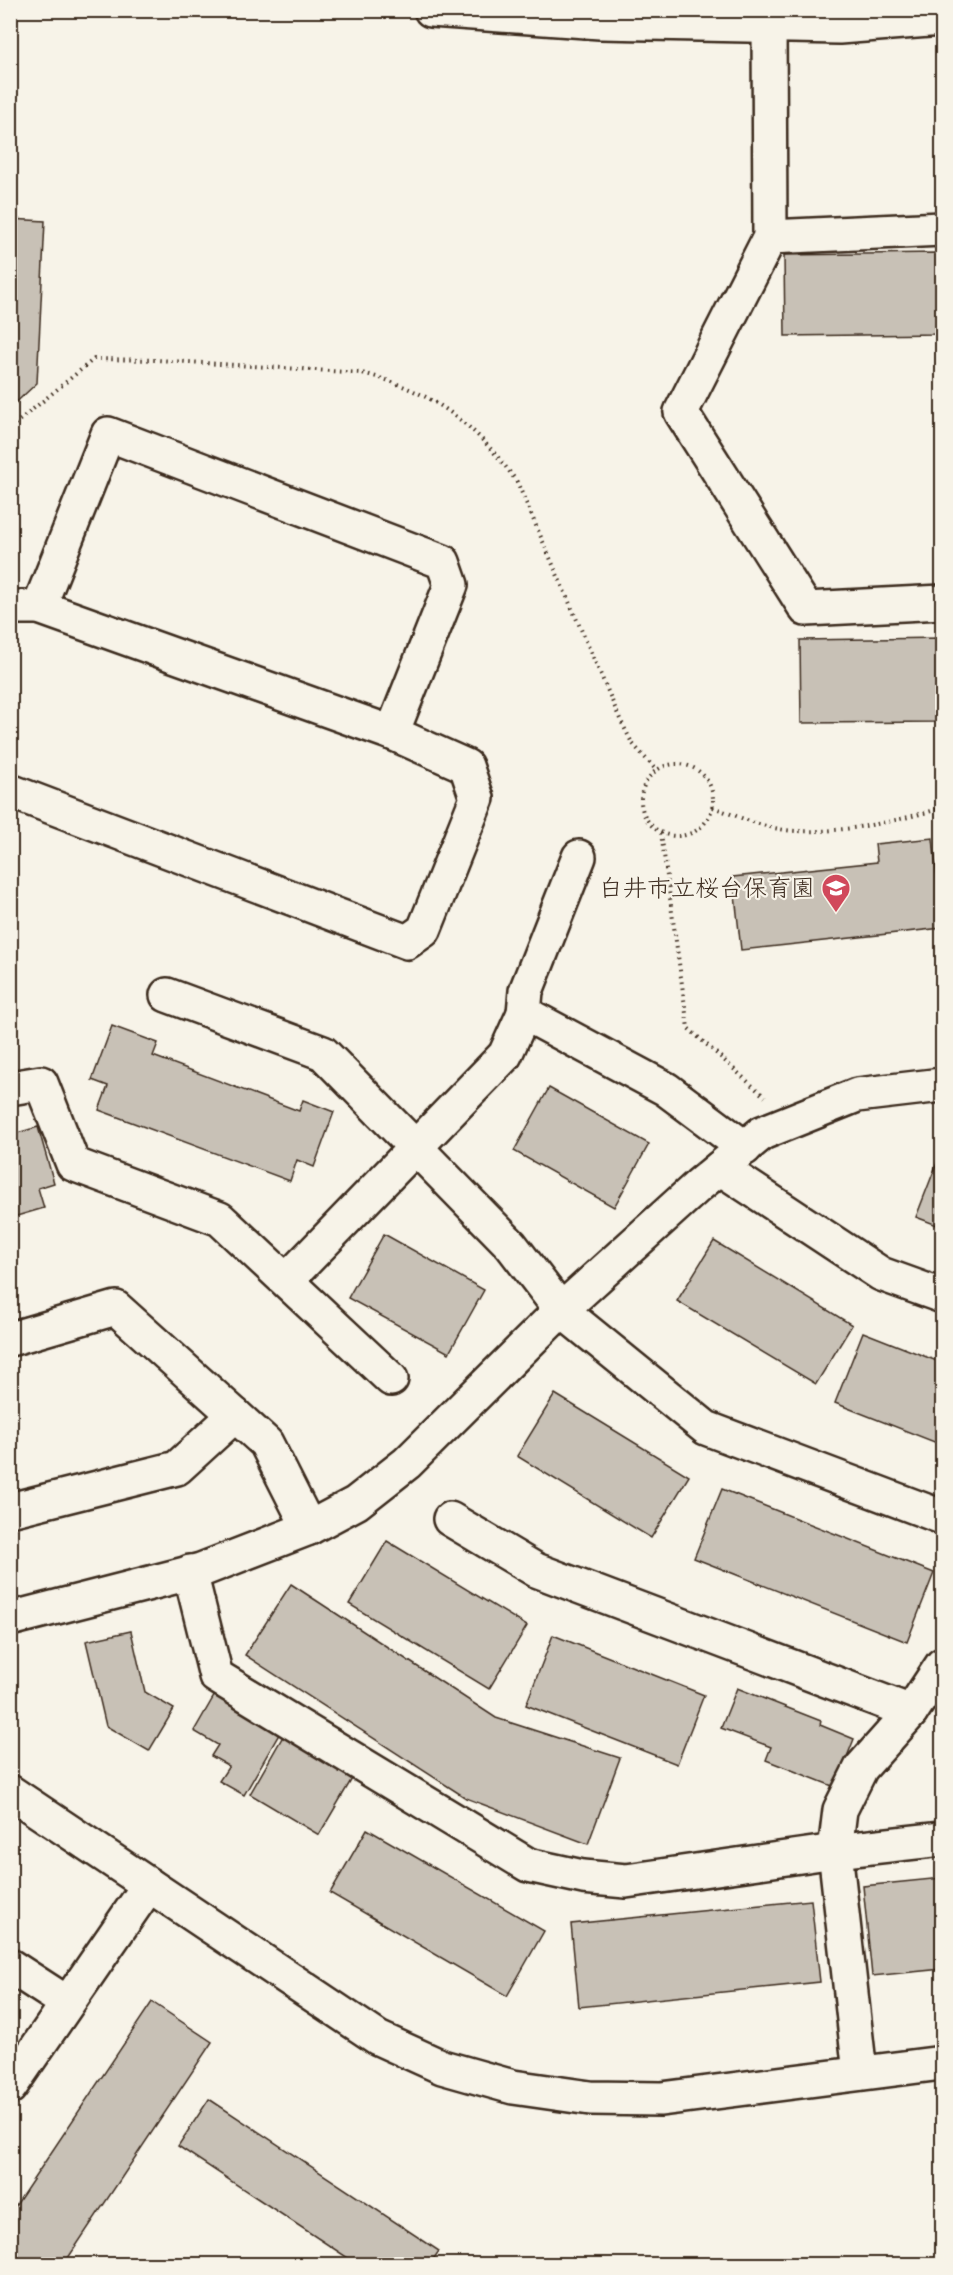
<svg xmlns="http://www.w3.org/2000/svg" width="953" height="2275" font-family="Dekko,'Klee One',sans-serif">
	<rect width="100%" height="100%" fill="#f7f3e8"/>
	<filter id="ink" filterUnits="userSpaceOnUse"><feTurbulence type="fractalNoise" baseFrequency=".0167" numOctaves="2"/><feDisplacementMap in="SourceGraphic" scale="12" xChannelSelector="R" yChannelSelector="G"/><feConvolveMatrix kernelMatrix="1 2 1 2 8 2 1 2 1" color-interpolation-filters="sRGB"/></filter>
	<g filter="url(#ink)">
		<g fill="#c8c1b6" stroke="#3b2a1e" stroke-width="1.5">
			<path d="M 10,219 L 45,221 L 37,383 L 10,408 Z"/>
			<path d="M 938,253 L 939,334 L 785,336 L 784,255 Z"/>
			<path d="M 942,638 L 942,722 L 801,723 L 800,640 Z"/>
			<path d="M 933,838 L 942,928 L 741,950 L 733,877 L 877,862 L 875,844 Z"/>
			<path d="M 112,1026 L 158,1043 L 153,1056 L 299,1111 L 303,1100 L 334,1112 L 314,1167 L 297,1160 L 290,1181 L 99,1110 L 108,1086 L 92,1080 Z"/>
			<path d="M 549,1088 L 649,1144 L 614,1207 L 514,1151 Z"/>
			<path d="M 38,1127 L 54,1183 L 38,1188 L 44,1208 L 10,1218 L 10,1135 Z"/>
			<path d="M 942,1150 L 942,1227 L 916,1217 Z"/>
			<path d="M 384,1234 L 484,1290 L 449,1353 L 348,1298 Z"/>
			<path d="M 714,1241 L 852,1325 L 816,1384 L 677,1301 Z"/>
			<path d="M 863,1332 L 942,1363 L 942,1445 L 835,1403 Z"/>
			<path d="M 555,1394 L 689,1476 L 651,1538 L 517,1456 Z"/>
			<path d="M 722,1489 L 934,1573 L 907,1642 L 694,1558 Z"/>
			<path d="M 387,1541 L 527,1626 L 489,1689 L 349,1604 Z"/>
			<path d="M 291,1584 L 496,1718 L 620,1758 L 588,1844 L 466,1798 L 245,1655 Z"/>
			<path d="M 131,1631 L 145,1692 L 174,1709 L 149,1751 L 106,1726 L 86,1641 Z"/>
			<path d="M 553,1635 L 704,1695 L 677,1764 L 526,1705 Z"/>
			<path d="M 737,1688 L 821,1721 L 820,1725 L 854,1739 L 835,1787 L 766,1760 L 771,1747 L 721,1728 Z"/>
			<path d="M 217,1691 L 282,1729 L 244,1795 L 219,1781 L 229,1766 L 211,1756 L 218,1745 L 194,1731 Z"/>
			<path d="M 286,1731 L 356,1772 L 319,1835 L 250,1794 Z"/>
			<path d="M 367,1829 L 544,1931 L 507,1996 L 330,1893 Z"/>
			<path d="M 942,1878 L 942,1969 L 872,1976 L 863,1886 Z"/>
			<path d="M 811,1900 L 820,1982 L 579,2007 L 571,1924 Z"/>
			<path d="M 152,2002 L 212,2042 L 64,2264 L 10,2264 L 10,2214 Z"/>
			<path d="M 209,2099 L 439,2251 L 430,2264 L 357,2264 L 178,2146 Z"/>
			<path d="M 938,2259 L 939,2264 L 889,2264 Z"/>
		</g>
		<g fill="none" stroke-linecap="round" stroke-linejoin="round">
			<g stroke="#3b2a1e" stroke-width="38">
				<g id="minor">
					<path d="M 431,10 L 600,22 L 839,27 L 942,19"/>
					<path d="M 769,25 L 770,237 L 681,412 L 806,609 L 942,602"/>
					<path d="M 770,237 L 942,229"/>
					<path d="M 10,607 L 39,607 L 392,733 L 466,766 L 477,798 L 424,930 L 407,942 L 10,791"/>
					<path d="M 39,607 L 108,434 L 443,562 L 451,585 L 392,733"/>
					<path d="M 167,995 L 323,1053 L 511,1245 L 561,1310 L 706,1428 L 942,1517"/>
					<path d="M 524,1013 L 526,991 L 579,857"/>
					<path d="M 10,1088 L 41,1083 L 73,1164 L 220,1219 L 391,1379"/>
					<path d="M 720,1168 L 881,1274 L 942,1296"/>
					<path d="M 287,1280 L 505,1055 L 524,1013 L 666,1089 L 745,1148"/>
					<path d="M 10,1339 L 116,1308 L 266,1443 L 309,1528"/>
					<path d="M 10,1510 L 177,1468 L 235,1415"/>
					<path d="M 450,1519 L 536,1570 L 911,1712"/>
					<path d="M 190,1572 L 216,1676 L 528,1865 L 583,1877 L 626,1881 L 835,1851 L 942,1839"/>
					<path d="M 10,1619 L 201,1570 L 309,1528 L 356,1503 L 407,1463 L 561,1310 L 699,1185 L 762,1133 L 857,1095 L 942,1085"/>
					<path d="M 10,1792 L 378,2038 L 442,2067 L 513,2087 L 590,2098 L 661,2099 L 942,2063"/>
					<path d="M 10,1966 L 67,2003"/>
					<path d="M 860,2073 L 835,1851 L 840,1810 L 861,1768 L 911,1712 L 942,1665"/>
					<path d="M 10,2087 L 149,1885"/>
				</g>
			</g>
			<g stroke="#3b2a1e" stroke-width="4" stroke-dasharray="1.5 4.5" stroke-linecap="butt">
				<path d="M 10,428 L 94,359 L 157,360 L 362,373 C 431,390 476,424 517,482 L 620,719 L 632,743 L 657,771"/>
				<circle cx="677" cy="800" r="36"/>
				<path d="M 713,807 C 739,817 768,830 797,831 C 845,833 897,821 942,808"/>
				<path d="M 661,833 L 688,1028 L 765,1097"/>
			</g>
			<use href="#minor" stroke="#f7f3e8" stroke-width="33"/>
		</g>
	</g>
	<defs>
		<g id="school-pin" transform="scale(1.5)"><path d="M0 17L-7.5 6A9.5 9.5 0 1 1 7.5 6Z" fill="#d1495b" stroke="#f7f3e8"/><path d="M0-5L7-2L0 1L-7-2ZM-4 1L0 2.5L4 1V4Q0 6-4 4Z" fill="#fff"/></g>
	</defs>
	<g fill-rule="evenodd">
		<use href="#school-pin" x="836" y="888"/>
	</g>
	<g text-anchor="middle" stroke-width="4.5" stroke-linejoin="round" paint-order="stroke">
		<g font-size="24" fill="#3b2a1e" stroke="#f7f3e8" text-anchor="end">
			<text x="815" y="896">白井市立桜台保育園</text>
		</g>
	</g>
	<rect width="953" height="2275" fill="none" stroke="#f7f3e8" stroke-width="36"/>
	<rect x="18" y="18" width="917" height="2239" fill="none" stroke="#3b2a1e" stroke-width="2" filter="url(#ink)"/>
</svg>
